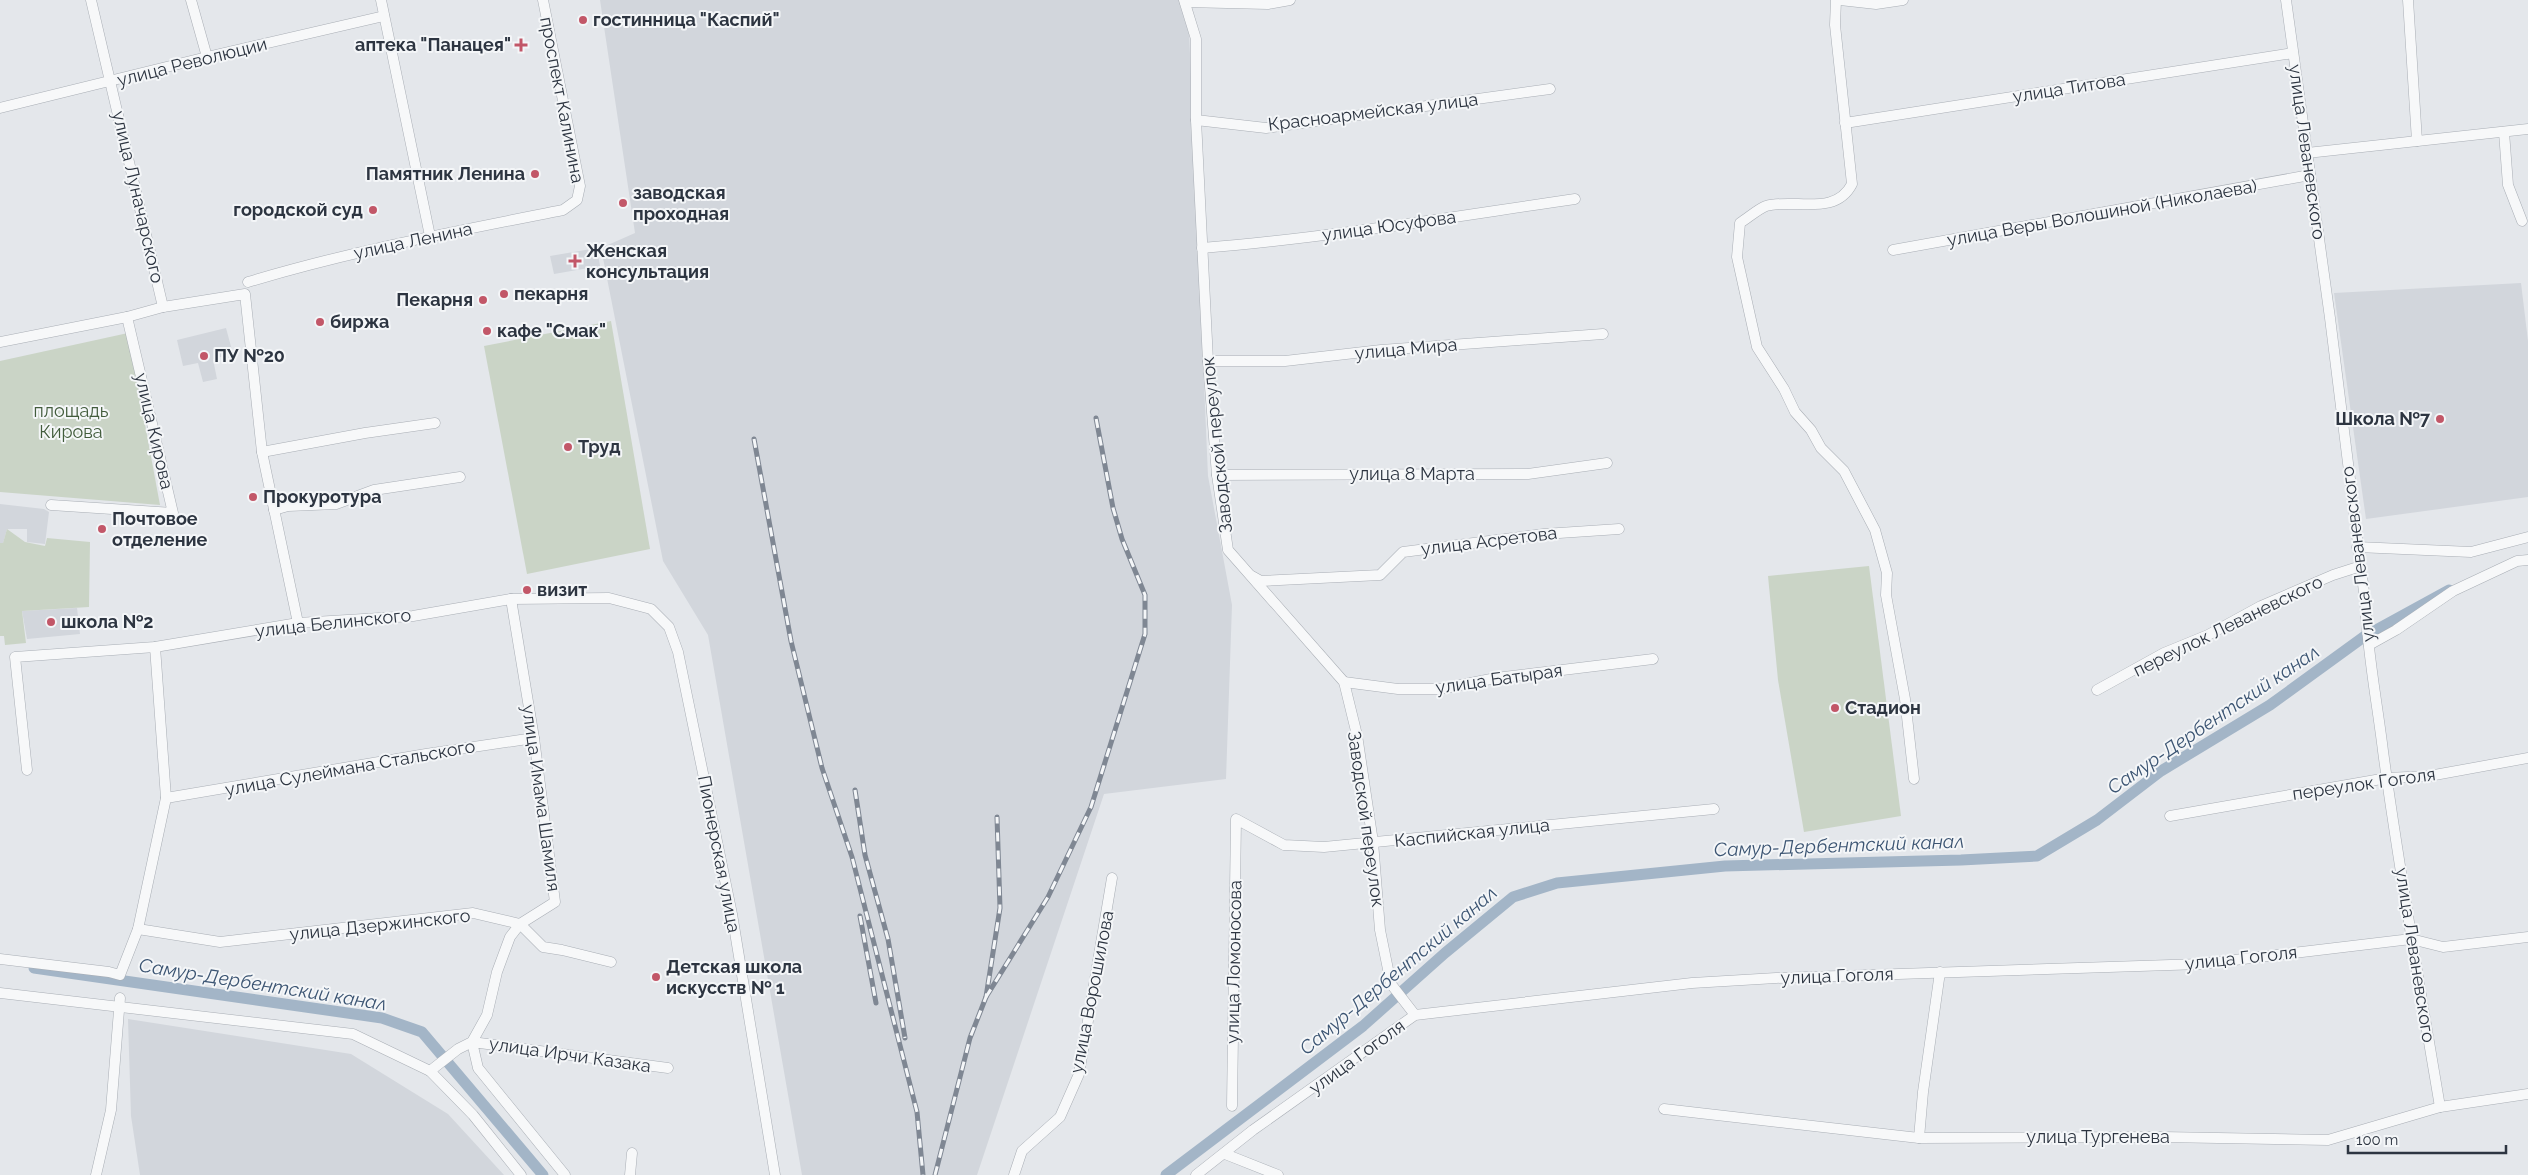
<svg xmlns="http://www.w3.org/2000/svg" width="2528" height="1175" font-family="Raleway,sans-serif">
	<rect width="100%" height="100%" fill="#e4e7eb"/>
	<g fill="#d2d6dc">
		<path d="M 600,0 L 1179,0 L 1189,31 L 1208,476 L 1232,605 L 1226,779 L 1104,794 L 977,1175 L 802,1175 L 708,635 L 663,561 L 601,248 L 635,233 Z"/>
		<path d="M 597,248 L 600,266 L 554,274 L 550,256 Z"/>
		<path d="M 2521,283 L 2528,341 L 2528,497 L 2366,519 L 2334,293 Z"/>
		<path d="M 226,328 L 233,354 L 213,359 L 217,379 L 203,382 L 198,363 L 183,366 L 177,340 Z"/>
		<path d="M 0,504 L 44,509 L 49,512 L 45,544 L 27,542 L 27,529 L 7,529 L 3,543 L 0,543 Z"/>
		<path d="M 77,608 L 80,634 L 27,639 L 22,611 Z"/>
		<path d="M 128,1019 L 351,1054 L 448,1114 L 504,1175 L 140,1175 L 131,1116 Z"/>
	</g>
	<g fill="#cad4c6">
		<path d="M 611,321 L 650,549 L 527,574 L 484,346 Z"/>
		<path d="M 128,333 L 160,505 L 0,492 L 0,361 Z"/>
		<path d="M 7,529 L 25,542 L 45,546 L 47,538 L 90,542 L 89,607 L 22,611 L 26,643 L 5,645 L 4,636 L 0,636 L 0,543 L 3,543 Z"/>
		<path d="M 1869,566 L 1901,816 L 1804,832 L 1778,680 L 1768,576 Z"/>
	</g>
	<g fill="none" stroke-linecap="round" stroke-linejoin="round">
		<g stroke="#a3b5c7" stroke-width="11">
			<path d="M 34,968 L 382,1018 L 422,1032 L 543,1175"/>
			<path d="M 1166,1175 L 1363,1026 L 1445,953 L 1513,897 L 1557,883 L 1725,866 L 1961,860 L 2037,856 L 2097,820 L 2161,771 L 2270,705 L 2365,636 L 2449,590"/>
		</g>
		<g stroke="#a9aeb5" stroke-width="11">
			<g id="minor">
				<path d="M 91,0 L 163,307"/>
				<path d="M 191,0 L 207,57"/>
				<path d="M 381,0 L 430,236"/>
				<path d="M 1184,0 L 1196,39 L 1196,120 L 1208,361 L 1217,475 L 1228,550 L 1344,682 L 1357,735 L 1373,842 L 1380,930 L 1391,984 L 1415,1015"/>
				<path d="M 1836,0 L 1835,25 L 1852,184 C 1835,217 1795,198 1766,206 C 1758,209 1748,218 1740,223 L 1737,257 L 1757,347 L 1784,389 L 1795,412 L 1811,430 L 1821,448 L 1844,471 L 1875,530 L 1887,573 L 1886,595 L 1905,699 L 1914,779"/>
				<path d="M 1840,0 L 1876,4 L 1903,0"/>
				<path d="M 2286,0 L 2330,318 L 2365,600 C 2367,651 2377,701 2383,751 C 2399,870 2420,988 2440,1107"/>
				<path d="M 2408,0 L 2417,141"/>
				<path d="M 1185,2 L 1268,4 L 1290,0"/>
				<path d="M 0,108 L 207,57 L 384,16"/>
				<path d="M 1196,120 L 1266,128 L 1550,89"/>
				<path d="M 1845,123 L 2293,53"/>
				<path d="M 2504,132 L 2508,185 L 2522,221"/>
				<path d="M 2307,153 L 2528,129"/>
				<path d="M 1202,248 C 1327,238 1451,217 1575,199"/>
				<path d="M 1893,250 L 2310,175"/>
				<path d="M 248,282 C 351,251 457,231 563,210 L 577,200 L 580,186 L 543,0"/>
				<path d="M 0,342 L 127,317 L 163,307 L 245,294 L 262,452 L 298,623"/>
				<path d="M 1208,361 L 1285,361 L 1381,350 L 1603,334"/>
				<path d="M 262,452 L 365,433 L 435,423"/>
				<path d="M 1217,475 L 1528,474 L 1607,463"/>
				<path d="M 51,505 L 173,513 L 127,317"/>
				<path d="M 274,510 L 288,506 L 336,504 L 374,490 L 460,477"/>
				<path d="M 2357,547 L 2471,552 L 2528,537"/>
				<path d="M 1252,576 L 1261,581 L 1380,575 L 1403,552 L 1544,534 L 1619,529"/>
				<path d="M 2369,645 L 2396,630 L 2453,591 L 2517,561 L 2528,560"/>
				<path d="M 1344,682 L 1398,689 L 1440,689 L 1496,678 L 1653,659"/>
				<path d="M 2097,690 L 2164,653 L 2208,635 L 2261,606 L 2333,575 L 2361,566"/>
				<path d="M 27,770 L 15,657 L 155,647 L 298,623 L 413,616 L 511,599 L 609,598 L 651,609 L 669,627 L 678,652 L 732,914 L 775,1175"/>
				<path d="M 166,798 L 426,754 L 534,738"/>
				<path d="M 2170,816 L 2387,778 L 2429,776 L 2528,758"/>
				<path d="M 138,929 L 220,942 L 473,913 L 520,924 L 543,947 L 562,950 L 611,962"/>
				<path d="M 0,959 L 109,972 L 120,975 L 138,929 L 166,798 L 155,647"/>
				<path d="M 0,993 L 353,1034 L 430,1071 L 473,1115 L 521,1175"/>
				<path d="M 430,1071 L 458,1049 L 472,1042 L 487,1015 L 497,972 L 510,937 L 520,924 L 555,902 L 534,738 L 511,599"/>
				<path d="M 1232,1106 L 1236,819 L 1284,845 L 1324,847 L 1714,809"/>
				<path d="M 1664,1109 L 1919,1138 L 2162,1137 L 2328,1140 L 2440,1107 L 2528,1094"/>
				<path d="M 1919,1138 L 1923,1092 L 1940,972"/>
				<path d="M 1225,1154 L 1278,1175"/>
				<path d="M 96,1175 L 111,1110 L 120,998"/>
				<path d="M 565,1175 L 478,1068 L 472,1042 L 668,1068"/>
				<path d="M 630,1175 L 632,1153"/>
				<path d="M 1014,1175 L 1022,1151 L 1060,1117 L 1079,1074 L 1112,878"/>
				<path d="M 1196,1175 L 1253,1130 L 1415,1015 L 1692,983 L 1776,978 L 2201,964 L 2411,939 L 2443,947 L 2528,937"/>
			</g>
		</g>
		<use href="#minor" stroke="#f7f8f9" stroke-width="10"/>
		<g stroke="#7f8793" stroke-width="5">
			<g id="rail">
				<path d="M 754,439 L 791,641 L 822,768 L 852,857 L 917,1112 L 923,1175"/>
				<path d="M 855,790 L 865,855 L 888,939 L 905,1038"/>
				<path d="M 860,916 L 876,1003"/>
				<path d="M 986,997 L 1048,897 L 1091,807 L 1145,634 L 1145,595 L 1122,539 L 1113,508 L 1096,418"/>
				<path d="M 935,1175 L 970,1038 L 986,997 L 1000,908 L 997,817"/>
			</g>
		</g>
		<use href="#rail" stroke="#f4f6f8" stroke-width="3" stroke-dasharray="9" stroke-linecap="butt"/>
	</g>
	<g fill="#c25768" stroke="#f4f6f8" stroke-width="2">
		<circle cx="583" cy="20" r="5"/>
		<path d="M518.5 37.5h5v5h5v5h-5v5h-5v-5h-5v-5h5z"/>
		<circle cx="535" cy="174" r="5"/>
		<circle cx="623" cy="203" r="5"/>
		<circle cx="373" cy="210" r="5"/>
		<path d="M572.5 253.5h5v5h5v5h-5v5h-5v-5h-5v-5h5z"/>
		<circle cx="504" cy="294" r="5"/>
		<circle cx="483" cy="300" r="5"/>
		<circle cx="320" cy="322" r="5"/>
		<circle cx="487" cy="331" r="5"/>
		<circle cx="204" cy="356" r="5"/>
		<circle cx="2440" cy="419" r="5"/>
		<circle cx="568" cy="447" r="5"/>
		<circle cx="253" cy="497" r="5"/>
		<circle cx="102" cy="529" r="5"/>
		<circle cx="527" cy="590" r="5"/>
		<circle cx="51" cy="622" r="5"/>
		<circle cx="1835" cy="708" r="5"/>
		<circle cx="656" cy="977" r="5"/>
	</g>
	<g text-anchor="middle" stroke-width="4" stroke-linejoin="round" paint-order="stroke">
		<g font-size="18" font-weight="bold" fill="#2d3541" stroke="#f4f6f8" text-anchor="start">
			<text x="593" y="26">гостинница "Каспий"</text>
			<text x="511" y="51" text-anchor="end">аптека "Панацея"</text>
			<text x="525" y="180" text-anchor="end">Памятник Ленина</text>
			<text x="633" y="199">заводская<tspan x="633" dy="21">проходная</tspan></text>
			<text x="363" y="216" text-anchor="end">городской суд</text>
			<text x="586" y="257">Женская<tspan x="586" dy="21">консультация</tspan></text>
			<text x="514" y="300">пекарня</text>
			<text x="473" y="306" text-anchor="end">Пекарня</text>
			<text x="330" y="328">биржа</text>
			<text x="497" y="337">кафе "Смак"</text>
			<text x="214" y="362">ПУ №20</text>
			<text x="2430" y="425" text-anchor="end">Школа №7</text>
			<text x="578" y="453">Труд</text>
			<text x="263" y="503">Прокуротура</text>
			<text x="112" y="525">Почтовое<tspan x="112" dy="21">отделение</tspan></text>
			<text x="537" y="596">визит</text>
			<text x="61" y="628">школа №2</text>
			<text x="1845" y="714">Стадион</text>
			<text x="666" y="973">Детская школа<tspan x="666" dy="21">искусств № 1</tspan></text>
		</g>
		<g font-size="18" fill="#2d3541" stroke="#f4f6f8">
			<text transform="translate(192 62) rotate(-14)" y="6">улица Революции</text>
			<text transform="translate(2069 88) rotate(-9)" y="6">улица Титова</text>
			<text transform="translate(562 100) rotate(79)" y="6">проспект Калинина</text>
			<text transform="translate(1373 112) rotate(-7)" y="6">Красноармейская улица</text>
			<text transform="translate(2307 152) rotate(82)" y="6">улица Леваневского</text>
			<text transform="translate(138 197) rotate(77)" y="6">улица Луначарского</text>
			<text transform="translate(2102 213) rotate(-10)" y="6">улица Веры Волошиной (Николаева)</text>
			<text transform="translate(1389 226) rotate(-8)" y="6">улица Юсуфова</text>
			<text transform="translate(413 241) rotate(-12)" y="6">улица Ленина</text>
			<text transform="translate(1406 349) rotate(-5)" y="6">улица Мира</text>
			<text transform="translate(154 431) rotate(77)" y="6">улица Кирова</text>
			<text transform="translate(1217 445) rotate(-96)" y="6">Заводской переулок</text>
			<text x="1412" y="480">улица 8 Марта</text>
			<text transform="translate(1489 541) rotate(-7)" y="6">улица Асретова</text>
			<text transform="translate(2358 554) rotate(-97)" y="6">улица Леваневского</text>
			<text transform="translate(333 623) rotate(-6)" y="6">улица Белинского</text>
			<text transform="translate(2228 626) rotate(-26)" y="6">переулок Леваневского</text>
			<text transform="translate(1499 679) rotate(-8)" y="6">улица Батырая</text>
			<text transform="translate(350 768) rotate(-10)" y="6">улица Сулеймана Стальского</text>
			<text transform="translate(2364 784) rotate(-8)" y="6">переулок Гоголя</text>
			<text transform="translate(541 798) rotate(82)" y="6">улица Имама Шамиля</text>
			<text transform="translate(1366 819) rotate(82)" y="6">Заводской переулок</text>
			<text transform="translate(1472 833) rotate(-6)" y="6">Каспийская улица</text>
			<text transform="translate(719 854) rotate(79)" y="6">Пионерская улица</text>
			<text transform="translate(380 925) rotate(-6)" y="6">улица Дзержинского</text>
			<text transform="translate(2415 955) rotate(81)" y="6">улица Леваневского</text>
			<text transform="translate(2241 958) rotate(-6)" y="6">улица Гоголя</text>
			<text transform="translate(1234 962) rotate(-89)" y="6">улица Ломоносова</text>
			<text transform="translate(1837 976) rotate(-2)" y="6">улица Гоголя</text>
			<text transform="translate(1092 992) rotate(-79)" y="6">улица Ворошилова</text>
			<text transform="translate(570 1055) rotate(8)" y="6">улица Ирчи Казака</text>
			<text transform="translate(1357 1057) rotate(-36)" y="6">улица Гоголя</text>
			<text x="2098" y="1143">улица Тургенева</text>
		</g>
		<g font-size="18" fill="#425c3c" stroke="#f4f6f8">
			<text x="71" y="417">площадь<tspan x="71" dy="21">Кирова</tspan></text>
		</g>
		<g font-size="19" font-style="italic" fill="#3b5472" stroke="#f4f6f8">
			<text transform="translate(2213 719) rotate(-34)" y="7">Самур-Дербентский канал</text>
			<text transform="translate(1839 845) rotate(-2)" y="7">Самур-Дербентский канал</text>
			<text transform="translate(1398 970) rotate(-40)" y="7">Самур-Дербентский канал</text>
			<text transform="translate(263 984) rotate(9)" y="7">Самур-Дербентский канал</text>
		</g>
	</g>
	<path d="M2348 1145v8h158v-8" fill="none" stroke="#2d3541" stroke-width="2.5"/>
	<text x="2356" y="1145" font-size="15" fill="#2d3541" stroke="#f4f6f8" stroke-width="4" paint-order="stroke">100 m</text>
</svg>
